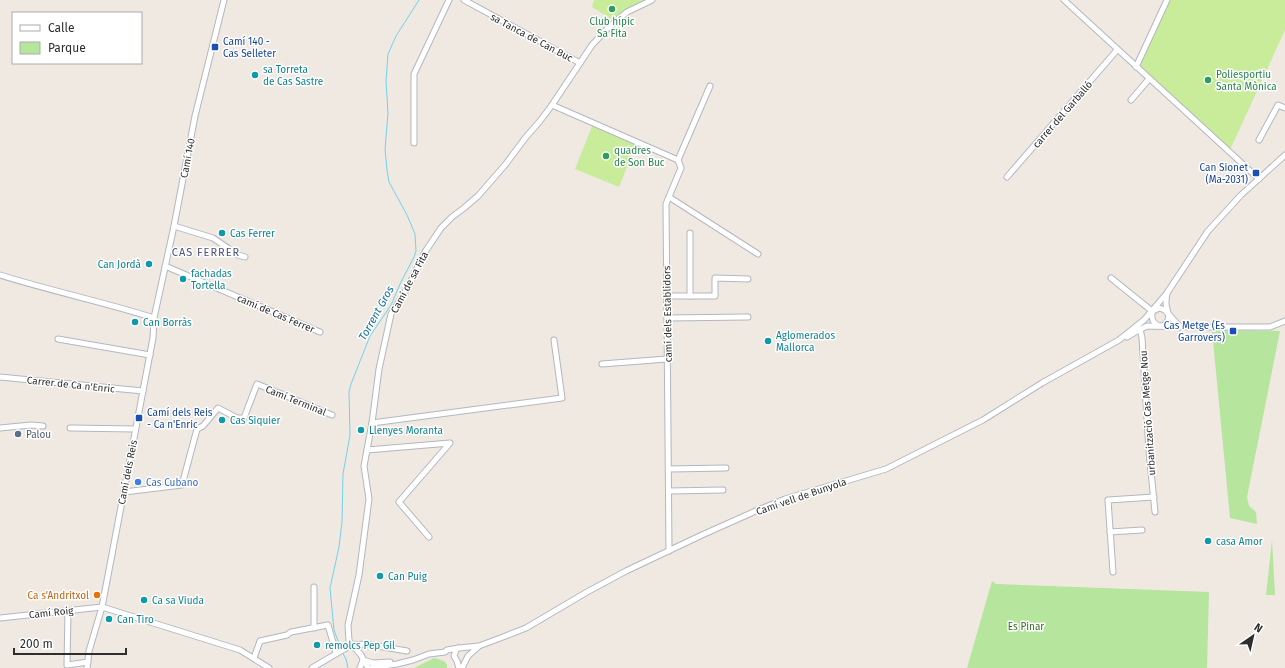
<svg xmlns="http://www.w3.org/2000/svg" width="1285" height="668" font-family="'Fira Sans',sans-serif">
	<rect width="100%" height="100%" fill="#efe9e1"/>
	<g fill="#b6e59e">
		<path d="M 1212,330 L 1280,331 L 1247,497 L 1249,506 L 1256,512 L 1257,524 L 1230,518 Z"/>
		<path d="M 1272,540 L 1275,595 L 1266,595 Z"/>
		<path d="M 992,581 L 996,584 L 1209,592 L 1207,668 L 967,668 Z"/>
		<path d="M 434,658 L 444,661 L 447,665 L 447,668 L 414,668 Z"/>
	</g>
	<g fill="#c9ec9a">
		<path d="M 594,0 L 647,0 L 626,11 L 613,20 L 592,7 Z"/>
		<path d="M 1169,0 L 1285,0 L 1285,30 L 1230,150 L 1142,69 L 1140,62 Z"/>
		<path d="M 593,124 L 636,144 L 619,187 L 575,169 Z"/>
	</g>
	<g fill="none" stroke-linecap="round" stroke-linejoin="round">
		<g stroke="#75cff0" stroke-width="1">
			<path d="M 341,649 L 334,630 L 330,588 L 339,547 L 342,522 L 343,474 L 350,435 L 349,392 L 351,384 L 370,336 L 391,305 L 401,282 L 414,257 L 416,251 L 415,234 L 407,215 L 389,182 L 387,170 L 385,149 L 388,113 L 386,81 L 388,54 L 396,36 L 419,0"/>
			<path d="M 342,652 L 346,659 L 348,668"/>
		</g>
		<g stroke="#b4b7c1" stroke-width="7">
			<g id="minor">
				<path d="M 464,0 L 580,63"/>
				<path d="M 1064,0 L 1259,179"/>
				<path d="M 1136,67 L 1167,0"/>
				<path d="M 1131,100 L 1149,79"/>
				<path d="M 552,105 L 678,160"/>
				<path d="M 1259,140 L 1278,105 L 1285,108"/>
				<path d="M 414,143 L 414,74 L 449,0"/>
				<path d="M 1007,177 L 1117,50"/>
				<path d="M 669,197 L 758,254"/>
				<path d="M 174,226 L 213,238 L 238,255 L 245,257"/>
				<path d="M 690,233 L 690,296"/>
				<path d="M 165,266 L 320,332"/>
				<path d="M 0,275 C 51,291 104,302 154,318"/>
				<path d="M 1111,278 L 1152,311"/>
				<path d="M 667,296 L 715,296 L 715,278 L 748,279"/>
				<path d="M 1153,311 L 1159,308 L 1165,310 L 1180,327"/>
				<path d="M 1152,312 C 1150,326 1164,331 1168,320 C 1170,314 1166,309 1166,303 C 1166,300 1166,297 1167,294"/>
				<path d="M 667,318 L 748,317"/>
				<path d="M 1140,329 L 1142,338 L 1149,451 L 1155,512"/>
				<path d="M 1127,337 L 1137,331 L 1147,326 L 1216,327 L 1270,327 L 1285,321"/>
				<path d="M 58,339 L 150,355"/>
				<path d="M 602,364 L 667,359"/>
				<path d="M 0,377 L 143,391"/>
				<path d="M 372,423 L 562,398 L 554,340"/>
				<path d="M 0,428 L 31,425 L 43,426"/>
				<path d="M 70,428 L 135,429"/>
				<path d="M 367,450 L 450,443 L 399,502 L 429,537"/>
				<path d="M 669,469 L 726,468"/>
				<path d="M 669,491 L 723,490"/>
				<path d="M 124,492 L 182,485 L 197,429 L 203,426 L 218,408 L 237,418 L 244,418 L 257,384 L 332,415"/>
				<path d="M 1110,532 L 1142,530"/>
				<path d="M 669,551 L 666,204 L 681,168 L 678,160 L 710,86"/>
				<path d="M 1113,572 L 1108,500 L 1154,497"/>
				<path d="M 68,611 L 67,665 L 88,662"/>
				<path d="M 0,618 L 102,607 L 240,650 L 269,668"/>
				<path d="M 314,628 L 314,587"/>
				<path d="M 458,648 L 456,650 L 454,656 L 457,661 L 459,668"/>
				<path d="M 254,658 L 260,641 L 287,635 L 291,632 L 328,625 L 336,653"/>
				<path d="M 87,668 L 89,651 L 102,607 L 153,338 L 154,318 L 174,226 L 195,116 L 224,0"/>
				<path d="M 312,668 L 351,645 L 366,644 L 407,651"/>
				<path d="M 360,668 L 363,660 L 373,663 L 390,662"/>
				<path d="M 368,668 L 361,655 L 349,641 L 348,625 L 359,575 L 369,499 L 364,466 L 372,423 L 379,369 L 391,314 L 408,287 L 425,252 L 441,228 L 452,217 L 464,208 L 478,196 L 505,165 L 526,137 L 540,121 L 552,105 L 592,45 L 608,28 L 627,12 L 652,0"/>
				<path d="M 370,668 L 397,664 L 413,660 L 429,654 L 445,652 L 447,650 L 459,648 L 479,646 L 503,637 L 526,628 L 587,592 L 626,571 L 702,535 L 758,510 L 785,499 L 886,469 L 983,420 L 1042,383 L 1119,340 L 1144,320 L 1167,293 L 1208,231 L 1241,195 L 1285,155"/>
				<path d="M 462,668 L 468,656 L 478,647"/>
			</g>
		</g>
		<use href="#minor" stroke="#fff" stroke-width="5"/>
	</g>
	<g fill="#2e9e5b" stroke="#fff" stroke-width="1.5">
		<circle cx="612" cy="9" r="4"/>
		<circle cx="1208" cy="80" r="4"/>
		<circle cx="606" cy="156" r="4"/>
	</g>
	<g fill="#1a4fb4" stroke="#fff" stroke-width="1.5">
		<rect x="211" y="43" width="8" height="8" rx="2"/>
		<rect x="1252" y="169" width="8" height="8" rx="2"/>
		<rect x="1229" y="327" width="8" height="8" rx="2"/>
		<rect x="135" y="414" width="8" height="8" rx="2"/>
	</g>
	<g fill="#0f9aa8" stroke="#fff" stroke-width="1.5">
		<circle cx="255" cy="75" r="4"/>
		<circle cx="222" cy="233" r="4"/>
		<circle cx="149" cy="264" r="4"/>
		<circle cx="183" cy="279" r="4"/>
		<circle cx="135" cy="322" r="4"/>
		<circle cx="768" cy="341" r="4"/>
		<circle cx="222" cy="420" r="4"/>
		<circle cx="361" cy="430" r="4"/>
		<circle cx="1208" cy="541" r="4"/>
		<circle cx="380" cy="576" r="4"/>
		<circle cx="144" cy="600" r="4"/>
		<circle cx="109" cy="619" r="4"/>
		<circle cx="317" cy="645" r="4"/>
	</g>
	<circle fill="#5c6f8a" stroke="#fff" stroke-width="1.5" cx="18" cy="434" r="4"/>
	<circle fill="#3f7fe0" stroke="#fff" stroke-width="1.5" cx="138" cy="482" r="4"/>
	<circle fill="#e8710a" stroke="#fff" stroke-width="1.5" cx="97" cy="595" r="4"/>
	<g text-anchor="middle" stroke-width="3" stroke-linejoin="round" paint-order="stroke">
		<g font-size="10" fill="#27864d" stroke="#fff" text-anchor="start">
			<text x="612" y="25" text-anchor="middle">Club hípic<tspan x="612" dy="12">Sa Fita</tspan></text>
			<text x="1216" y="78">Poliesportiu<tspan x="1216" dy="12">Santa Mònica</tspan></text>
			<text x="614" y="154">quadres<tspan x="614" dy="12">de Son Buc</tspan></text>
		</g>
		<g font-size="10" fill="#2e2e2e" stroke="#fff">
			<text transform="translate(532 37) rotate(28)" y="4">sa Tanca de Can Buc</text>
			<text transform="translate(1062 114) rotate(-49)" y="4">carrer del Garballó</text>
			<text transform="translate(187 158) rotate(-79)" y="4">Camí 140</text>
			<text transform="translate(409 282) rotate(-62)" y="4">Camí de sa Fita</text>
			<text transform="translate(276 313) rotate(23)" y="4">camí de Cas Ferrer</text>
			<text transform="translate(667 314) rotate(-91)" y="4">camí dels Establidors</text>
			<text transform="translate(71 384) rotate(6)" y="4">Carrer de Ca n'Enric</text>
			<text transform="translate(296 400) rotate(22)" y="4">Camí Terminal</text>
			<text transform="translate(1147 413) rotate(-94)" y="4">urbanització Cas Metge Nou</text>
			<text transform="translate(127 472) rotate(-79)" y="4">Camí dels Reis</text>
			<text transform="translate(801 496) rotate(-19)" y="4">Camí vell de Bunyola</text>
			<text transform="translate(51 612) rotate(-6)" y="4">Camí Roig</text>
		</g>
		<g font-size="10" fill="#164399" stroke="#fff" text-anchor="start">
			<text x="223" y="45">Camí 140 -<tspan x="223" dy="12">Cas Selleter</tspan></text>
			<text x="1248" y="171" text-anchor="end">Can Sionet<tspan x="1248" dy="12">(Ma-2031)</tspan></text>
			<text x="1225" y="329" text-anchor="end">Cas Metge (Es<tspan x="1225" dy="12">Garrovers)</tspan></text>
			<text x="147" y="416">Camí dels Reis<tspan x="147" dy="12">- Ca n'Enric</tspan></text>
		</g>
		<g font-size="10" fill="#0d838f" stroke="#fff" text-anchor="start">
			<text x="263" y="73">sa Torreta<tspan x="263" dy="12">de Cas Sastre</tspan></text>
			<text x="230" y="237">Cas Ferrer</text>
			<text x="141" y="268" text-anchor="end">Can Jordà</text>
			<text x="191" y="277">fachadas<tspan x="191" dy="12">Tortella</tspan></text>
			<text x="143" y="326">Can Borràs</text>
			<text x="776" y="339">Aglomerados<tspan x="776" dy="12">Mallorca</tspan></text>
			<text x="230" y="424">Cas Siquier</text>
			<text x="369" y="434">Llenyes Moranta</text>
			<text x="1216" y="545">casa Amor</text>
			<text x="388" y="580">Can Puig</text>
			<text x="152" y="604">Ca sa Viuda</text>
			<text x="117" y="623">Can Tiro</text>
			<text x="325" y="649">remolcs Pep Gil</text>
		</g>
		<g font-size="10" fill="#4e5e75" stroke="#fff" text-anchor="start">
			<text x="26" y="438">Palou</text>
		</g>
		<g font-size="10" fill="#366cbe" stroke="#fff" text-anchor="start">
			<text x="146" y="486">Cas Cubano</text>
		</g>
		<g font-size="10" fill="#c56008" stroke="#fff" text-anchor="end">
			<text x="89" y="599">Ca s'Andritxol</text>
		</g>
		<g font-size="10" fill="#2c6e1b" stroke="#fff">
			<text x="1026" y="630">Es Pinar</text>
		</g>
		<g font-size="11" letter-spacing="1" fill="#4d5680" stroke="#fff">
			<text x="206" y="256">CAS FERRER</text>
		</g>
		<g font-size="11" font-style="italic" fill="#0d6fa3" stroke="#fff">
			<text transform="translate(376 313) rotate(-61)" y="4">Torrent Gros</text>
		</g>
	</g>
	<rect x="12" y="12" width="130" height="52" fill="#ffffff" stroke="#ababab"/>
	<rect x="20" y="25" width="20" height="6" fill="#ffffff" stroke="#ababab"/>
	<text x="48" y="32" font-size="12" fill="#2e2e2e">Calle</text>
	<rect x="20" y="42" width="20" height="12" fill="#b6e59e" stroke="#ababab"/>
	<text x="48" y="52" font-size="12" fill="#2e2e2e">Parque</text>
	<g transform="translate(1253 636) rotate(34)" stroke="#ffffff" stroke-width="3" paint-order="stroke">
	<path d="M0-3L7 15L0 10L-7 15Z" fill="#2e2e2e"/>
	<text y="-6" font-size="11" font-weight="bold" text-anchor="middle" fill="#2e2e2e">N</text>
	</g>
	<path d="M14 648v6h112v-6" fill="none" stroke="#2e2e2e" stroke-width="2"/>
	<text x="20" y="648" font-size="12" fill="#2e2e2e" stroke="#ffffff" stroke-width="3" paint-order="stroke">200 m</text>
</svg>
